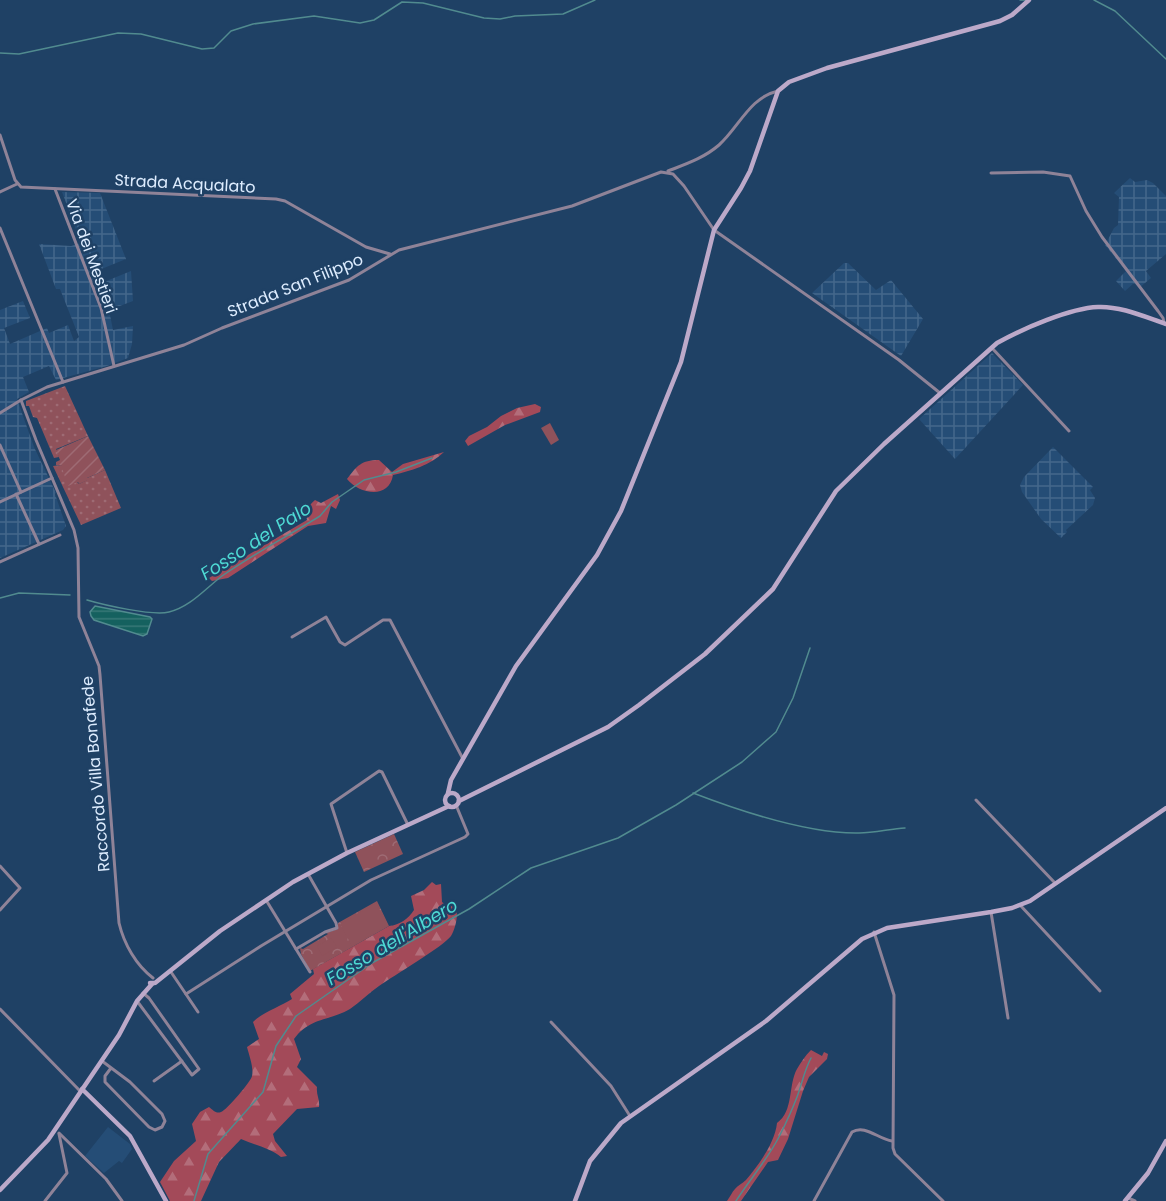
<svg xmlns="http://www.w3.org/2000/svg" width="1166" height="1201" font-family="Poppins,sans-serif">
	<defs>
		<pattern id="industrial-grid" width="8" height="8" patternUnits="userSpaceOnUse" patternTransform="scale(1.5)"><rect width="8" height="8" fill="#254d76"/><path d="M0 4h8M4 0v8" fill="none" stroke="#44678b"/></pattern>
		<pattern id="grass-dots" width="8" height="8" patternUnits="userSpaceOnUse" patternTransform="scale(1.5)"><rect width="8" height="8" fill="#8f525b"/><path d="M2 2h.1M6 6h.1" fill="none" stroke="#9e6b74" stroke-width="1.8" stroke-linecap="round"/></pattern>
		<pattern id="forest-firs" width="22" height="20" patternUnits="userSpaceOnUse" patternTransform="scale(1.5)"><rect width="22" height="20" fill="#a34a59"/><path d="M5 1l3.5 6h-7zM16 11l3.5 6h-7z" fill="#b36d7a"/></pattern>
		<pattern id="park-crowns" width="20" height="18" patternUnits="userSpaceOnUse" patternTransform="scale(1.5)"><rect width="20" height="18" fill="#8f525b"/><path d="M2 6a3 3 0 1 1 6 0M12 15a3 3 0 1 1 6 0" fill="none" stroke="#9e6b74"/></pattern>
		<pattern id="garden-furrows" width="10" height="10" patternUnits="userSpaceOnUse" patternTransform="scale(1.5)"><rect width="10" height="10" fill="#8f525b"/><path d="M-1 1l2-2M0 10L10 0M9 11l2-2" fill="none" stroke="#9e6b74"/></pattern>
		<pattern id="water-rules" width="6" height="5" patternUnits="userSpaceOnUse" patternTransform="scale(1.5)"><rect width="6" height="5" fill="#15615f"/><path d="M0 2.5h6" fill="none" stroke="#377877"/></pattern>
	</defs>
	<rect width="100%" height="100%" fill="#1f4165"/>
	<path fill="#254d76" d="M 108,1127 L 130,1144 L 132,1149 L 122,1163 L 119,1161 L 104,1173 L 85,1156 Z"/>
	<g fill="url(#industrial-grid)">
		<path d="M 1130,178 L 1135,182 L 1147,180 L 1153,183 L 1166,196 L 1166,254 L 1146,271 L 1151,278 L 1139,288 L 1134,283 L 1125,291 L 1116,281 L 1126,271 L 1105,245 L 1114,228 L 1118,225 L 1119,197 L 1114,193 Z"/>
		<path d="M 62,192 L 100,193 L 126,259 L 94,272 L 99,284 L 131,271 L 133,301 L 109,310 L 113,330 L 133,326 L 132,344 L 128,358 L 107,366 L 56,380 L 49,366 L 23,377 L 29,392 L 17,399 L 34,447 L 56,493 L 55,494 L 66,526 L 63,530 L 0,558 L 0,310 L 23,301 L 30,318 L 4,328 L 10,344 L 47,328 L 49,333 L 68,325 L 74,341 L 79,337 L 60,289 L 56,289 L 39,244 L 71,246 L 81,243 Z"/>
		<path d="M 844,263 L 848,263 L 876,290 L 891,280 L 923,319 L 901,356 L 812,293 Z"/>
		<path d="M 992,353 L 1023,385 L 955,459 L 919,419 Z"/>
		<path d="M 1053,447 L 1093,487 L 1090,490 L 1095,498 L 1093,505 L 1066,530 L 1067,532 L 1061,538 L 1041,519 L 1022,492 L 1020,485 L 1024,477 Z"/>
	</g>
	<g fill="url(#grass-dots)">
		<path d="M 65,386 L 88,436 L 56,449 L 59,457 L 54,458 L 37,418 L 33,417 L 29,406 L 26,406 L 26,401 Z"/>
		<path d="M 61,465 L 79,484 L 87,480 L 87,478 L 105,470 L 121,508 L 81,525 L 53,466 Z"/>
	</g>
	<g fill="url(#forest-firs)">
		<path d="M 535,404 L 541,407 L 540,412 L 505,425 L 468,446 L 465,441 L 469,436 L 487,427 L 501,416 L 517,408 Z"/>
		<path d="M 444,452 C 431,465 410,471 393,475 C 389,500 359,494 347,479 C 357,466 361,460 379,460 L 392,472 L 403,464 Z"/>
		<path d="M 338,494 L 340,500 L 336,509 L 331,506 L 326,523 L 308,526 L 228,578 L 212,581 L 209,578 L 307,520 C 305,511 308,506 315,500 L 321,503 Z"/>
		<path d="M 432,882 L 436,885 L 441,884 L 442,902 L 447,906 L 455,905 C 459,914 456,927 451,936 C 444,946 393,976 379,986 C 369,993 360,1002 350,1009 C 330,1021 310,1017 294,1039 L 301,1059 L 297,1067 L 317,1087 C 316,1095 320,1099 319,1107 L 297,1109 L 273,1134 L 275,1141 L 287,1156 L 281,1157 C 270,1148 254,1145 241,1139 L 219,1162 L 201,1201 L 170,1201 L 160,1182 L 174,1161 L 196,1141 L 192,1124 L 200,1112 L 209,1107 C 213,1110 216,1114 221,1112 C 226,1111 252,1080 252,1076 C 254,1068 249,1055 247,1047 L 259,1039 L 253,1022 C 260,1014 281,1006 292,999 L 290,994 L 314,974 L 313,969 L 389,926 C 400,925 408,919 414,910 L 411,896 L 424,890 Z"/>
		<path d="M 811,1050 L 822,1056 L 824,1052 L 828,1054 L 827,1059 L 809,1077 L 803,1091 L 788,1139 L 778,1160 L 768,1162 L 741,1201 L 727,1201 C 730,1197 732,1192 735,1189 C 738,1185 742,1184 746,1180 C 758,1166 775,1143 777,1123 C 794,1111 788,1085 797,1069 C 801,1062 805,1056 811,1050 Z"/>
	</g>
	<g fill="url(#park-crowns)">
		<path d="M 394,834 L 403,854 L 364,872 L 355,852 Z"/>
		<path d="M 377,901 L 389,926 L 310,971 L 301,954 L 300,948 L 303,949 L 328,934 L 326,933 L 338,929 L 338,923 Z"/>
	</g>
	<path fill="url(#garden-furrows)" d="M 88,436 L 105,470 L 87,478 L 88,480 L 79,484 L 78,482 L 68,486 L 61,465 L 56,465 L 56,462 L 60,460 L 56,450 Z"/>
	<g fill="#8f525b">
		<path d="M 550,423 L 559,440 L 551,445 L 541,428 Z"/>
		<path d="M 376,903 L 388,925 L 352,946 L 340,924 Z"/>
		<path d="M 331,938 L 337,947 L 322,956 L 317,946 Z"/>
	</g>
	<path fill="url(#water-rules)" stroke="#518b8f" stroke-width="1.5" d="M 95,606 L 150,617 L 152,619 L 147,634 L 143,636 L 94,620 L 91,616 L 90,612 Z"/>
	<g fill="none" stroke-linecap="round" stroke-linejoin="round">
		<g stroke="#518b8f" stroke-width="1.5">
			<path d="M 1020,0 L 1026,0"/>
			<path d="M 1094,0 L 1115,11 L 1166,59"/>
			<path d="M 0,53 L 19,54 L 118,33 L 141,34 L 202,49 L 214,48 L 231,31 L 253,24 L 314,16 L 360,23 L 374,20 L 402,2 L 423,3 L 484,18 L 500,19 L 515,16 L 563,14 L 595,0"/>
			<path d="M 0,598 L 19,593 L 70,595"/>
			<path d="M 87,600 C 104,605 152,616 169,612 C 190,607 205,589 222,576 C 253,554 288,536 320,516 L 332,502 L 364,480 L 396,472 L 432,458"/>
			<path d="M 693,793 C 740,811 809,834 859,833 C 874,833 890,829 905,828"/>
			<path d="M 194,1201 L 208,1154 L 263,1092 L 276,1046 L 296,1016 L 372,963 L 469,909 L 531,868 L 618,838 L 676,805 L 742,762 L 776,732 L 793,698 L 810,648"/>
			<path d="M 736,1201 C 750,1179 768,1159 780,1135 C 786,1123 792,1110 797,1097 C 802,1084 804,1071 811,1058"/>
		</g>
		<g stroke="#8f8398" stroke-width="3">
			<path d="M 0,135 L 15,180 L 21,187 L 276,199 L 285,201 L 366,247 L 390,254"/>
			<path d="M 668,171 C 686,164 704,158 719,145 C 739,127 750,97 778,91"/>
			<path d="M 991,173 L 1043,172 L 1070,176 L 1086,211 L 1102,237 L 1158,311 L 1163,318 L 1164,323"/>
			<path d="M 55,189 L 101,308 L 114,366"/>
			<path d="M 0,192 L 17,184"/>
			<path d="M 0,228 L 63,382"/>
			<path d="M 992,348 L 1069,431"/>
			<path d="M 21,400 L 36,440 L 74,530 L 78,548 L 79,617 L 99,666 L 100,675 L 119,923 C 124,944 136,965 153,978"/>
			<path d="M 0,413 L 21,400 L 47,387 L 184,345 L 222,328 L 349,280 L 399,250 L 572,206 L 661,172 L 673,174 L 684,186 L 714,230 L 899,360 L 940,393"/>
			<path d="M 0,445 L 21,492"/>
			<path d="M 16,494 L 39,544"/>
			<path d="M 0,502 L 52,478"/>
			<path d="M 0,562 L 60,535"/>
			<path d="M 292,637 L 326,617 L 340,642 L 345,645 L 383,620 L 390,620 L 463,759"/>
			<path d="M 976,800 L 1055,883"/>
			<path d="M 347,853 L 331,804 L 379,771 L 382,772 L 408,825"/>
			<path d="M 0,866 L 20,888 L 0,910"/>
			<path d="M 266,900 L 310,972"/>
			<path d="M 1020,905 L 1100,991"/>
			<path d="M 991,912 L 1008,1018"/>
			<path d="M 874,932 L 894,995 L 893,1148 L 895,1154 L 943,1201"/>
			<path d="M 296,949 L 325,932 L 337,928 L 336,923 L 308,874"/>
			<path d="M 171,972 L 198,1012"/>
			<path d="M 186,994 L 261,946 L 371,880 L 465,837 L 468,834 L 456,805"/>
			<path d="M 137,1001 L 192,1075 L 199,1069 L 149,998 L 143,993"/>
			<path d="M 0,1009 L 81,1092"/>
			<path d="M 551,1022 L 611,1086 L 630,1116"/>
			<path d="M 102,1061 L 130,1082 L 162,1114 L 165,1121 L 162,1127 L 155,1130 L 149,1127 L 105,1082 L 105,1076 L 111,1068"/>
			<path d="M 154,1081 L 182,1061"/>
			<path d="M 59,1133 L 106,1179 L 122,1201"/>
			<path d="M 1128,1198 L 1135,1201"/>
			<path d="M 45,1201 L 67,1173 L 59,1134"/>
			<path d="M 814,1201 L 852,1132 C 865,1124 878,1139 892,1141"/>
		</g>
		<g stroke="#bca9c9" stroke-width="4.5">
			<circle cx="452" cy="800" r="7"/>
			<path d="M 448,793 L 451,780 L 516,666 L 597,555 L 621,511 L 681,362 L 714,230 L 741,188 L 750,171 L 778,91 L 789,82 L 827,68 L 1000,21 L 1012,15 L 1029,0"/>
			<path d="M 459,801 L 608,727 L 639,705 L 705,654 L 773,589 L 836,491 L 884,444 L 997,343 C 1022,329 1070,308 1098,307 C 1121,306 1145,317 1166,324"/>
			<path d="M 150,983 L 155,983 L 220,931 L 293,882 L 347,853 L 449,806"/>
			<path d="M 82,1089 L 130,1136 L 166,1201"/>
			<path d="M 0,1190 L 48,1140 L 119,1035 L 137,1001 L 152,984"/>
			<path d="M 575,1201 L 590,1161 L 621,1123 L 766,1021 L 862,939 L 887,928 L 991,912 L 1012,908 L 1030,901 L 1166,808"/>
			<path d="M 1125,1201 L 1148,1173 L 1166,1141"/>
		</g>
	</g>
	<g text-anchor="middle" stroke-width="5" stroke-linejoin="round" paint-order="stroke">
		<g font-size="16" fill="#ddecfe" stroke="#1f4165">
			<text transform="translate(185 183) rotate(3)" y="6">Strada Acqualato</text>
			<text transform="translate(92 256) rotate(70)" y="6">Via dei Mestieri</text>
			<text transform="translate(295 285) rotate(-22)" y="6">Strada San Filippo</text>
			<text transform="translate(95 774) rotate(-95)" y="6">Raccordo Villa Bonafede</text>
		</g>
		<g font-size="18" font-style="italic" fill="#4ed9d4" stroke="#1f4165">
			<text transform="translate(256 541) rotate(-33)" y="6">Fosso del Palo</text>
			<text transform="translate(392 942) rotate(-31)" y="6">Fosso dell'Albero</text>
		</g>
	</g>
</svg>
